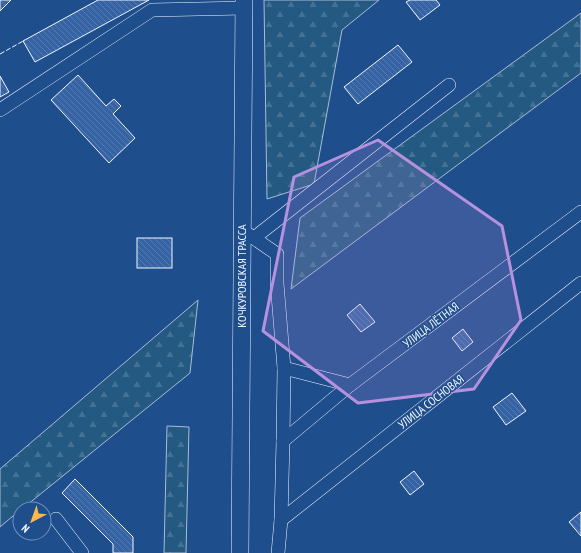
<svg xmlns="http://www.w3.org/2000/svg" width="581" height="553" font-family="'PT Sans Narrow',sans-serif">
	<defs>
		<pattern id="forest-firs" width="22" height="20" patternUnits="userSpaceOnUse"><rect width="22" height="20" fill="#245a82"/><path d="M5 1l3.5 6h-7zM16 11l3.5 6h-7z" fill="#447295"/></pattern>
		<pattern id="building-back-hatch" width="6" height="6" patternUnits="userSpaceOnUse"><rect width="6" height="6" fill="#3563a3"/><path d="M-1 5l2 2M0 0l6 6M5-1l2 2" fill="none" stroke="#537ab1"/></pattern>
	</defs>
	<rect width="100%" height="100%" fill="#1f4e8c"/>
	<g fill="url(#forest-firs)" stroke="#a8bbd7">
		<path d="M 264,0 L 379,0 L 342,30 L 314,184 L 267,199 Z"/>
		<path d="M 581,13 L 581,73 L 291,289 L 300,218 Z"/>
		<path d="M 198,300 L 190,373 L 22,509 L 20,509 L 20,510 L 0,527 L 0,469 Z"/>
		<path d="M 167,426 L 189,427 L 186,553 L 164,553 Z"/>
	</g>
	<g fill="url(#building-back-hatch)" stroke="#f2f6ff">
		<path d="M 0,0 L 11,0 L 0,11 Z"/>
		<path d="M 98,0 L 149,0 L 35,62 L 23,41 Z"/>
		<path d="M 410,0 L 436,0 L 440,5 L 420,20 L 406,2 Z"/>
		<path d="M 398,45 L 412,62 L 358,104 L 344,87 Z"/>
		<path d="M 78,75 L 106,106 L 114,99 L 121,106 L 113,114 L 135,138 L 109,163 L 51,100 Z"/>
		<path d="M 0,76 L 9,92 L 0,97 Z"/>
		<rect x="137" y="238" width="35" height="30"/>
		<path d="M 360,304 L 375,322 L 361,332 L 347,315 Z"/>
		<path d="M 463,329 L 473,342 L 462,351 L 452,338 Z"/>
		<path d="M 512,393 L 526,411 L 506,425 L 493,407 Z"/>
		<path d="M 414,471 L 424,484 L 410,495 L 400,482 Z"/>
		<path d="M 75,479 L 133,537 L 133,553 L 113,553 L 113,544 L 62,493 Z"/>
		<path d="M 581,512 L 581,536 L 569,522 Z"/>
	</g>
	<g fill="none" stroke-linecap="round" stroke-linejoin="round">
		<g stroke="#f2f6ff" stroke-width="14">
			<g id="minor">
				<path d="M 0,110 L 152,10 L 244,8"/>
				<path d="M 242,230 L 277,254 L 277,283 L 284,368 L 283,441 L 281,520 L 278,553"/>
				<path d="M 254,238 L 449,85"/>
				<path d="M 284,368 L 350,385"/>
				<path d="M 283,441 L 350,385 L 581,212"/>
				<path d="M 56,519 L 82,553"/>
				<path d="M 281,520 L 581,283"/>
			</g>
		</g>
		<g stroke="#f2f6ff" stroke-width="18">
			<path id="major" d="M 240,553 L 244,0"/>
		</g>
		<use href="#minor" stroke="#1f4e8c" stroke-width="13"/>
		<use href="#major" stroke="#1f4e8c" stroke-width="17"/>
		<path stroke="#f2f6ff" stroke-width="1" stroke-dasharray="5 2" stroke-linecap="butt" d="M 0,54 L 25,40"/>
	</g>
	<path fill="#b691df" fill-opacity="0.2" stroke="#b691df" stroke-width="3" stroke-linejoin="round" d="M 378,140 L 502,226 L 521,320 L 474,389 L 358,403 L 263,331 L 294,177 Z"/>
	<g text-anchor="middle" stroke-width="3" stroke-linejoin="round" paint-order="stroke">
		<g font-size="12" fill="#f2f6ff" stroke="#1f4e8c">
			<text transform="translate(242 276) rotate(-90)" y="4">КОЧКУРОВСКАЯ ТРАССА</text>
			<text transform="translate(431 325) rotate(-37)" y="4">УЛИЦА ЛЁТНАЯ</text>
			<text transform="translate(431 402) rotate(-38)" y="4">УЛИЦА СОСНОВАЯ</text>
		</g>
	</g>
	<g transform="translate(32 521) rotate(221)"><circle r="19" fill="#1f4e8c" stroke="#7391ba"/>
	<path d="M0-3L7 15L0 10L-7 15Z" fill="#ffb74d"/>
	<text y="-6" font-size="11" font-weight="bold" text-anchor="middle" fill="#f2f6ff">N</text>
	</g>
</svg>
